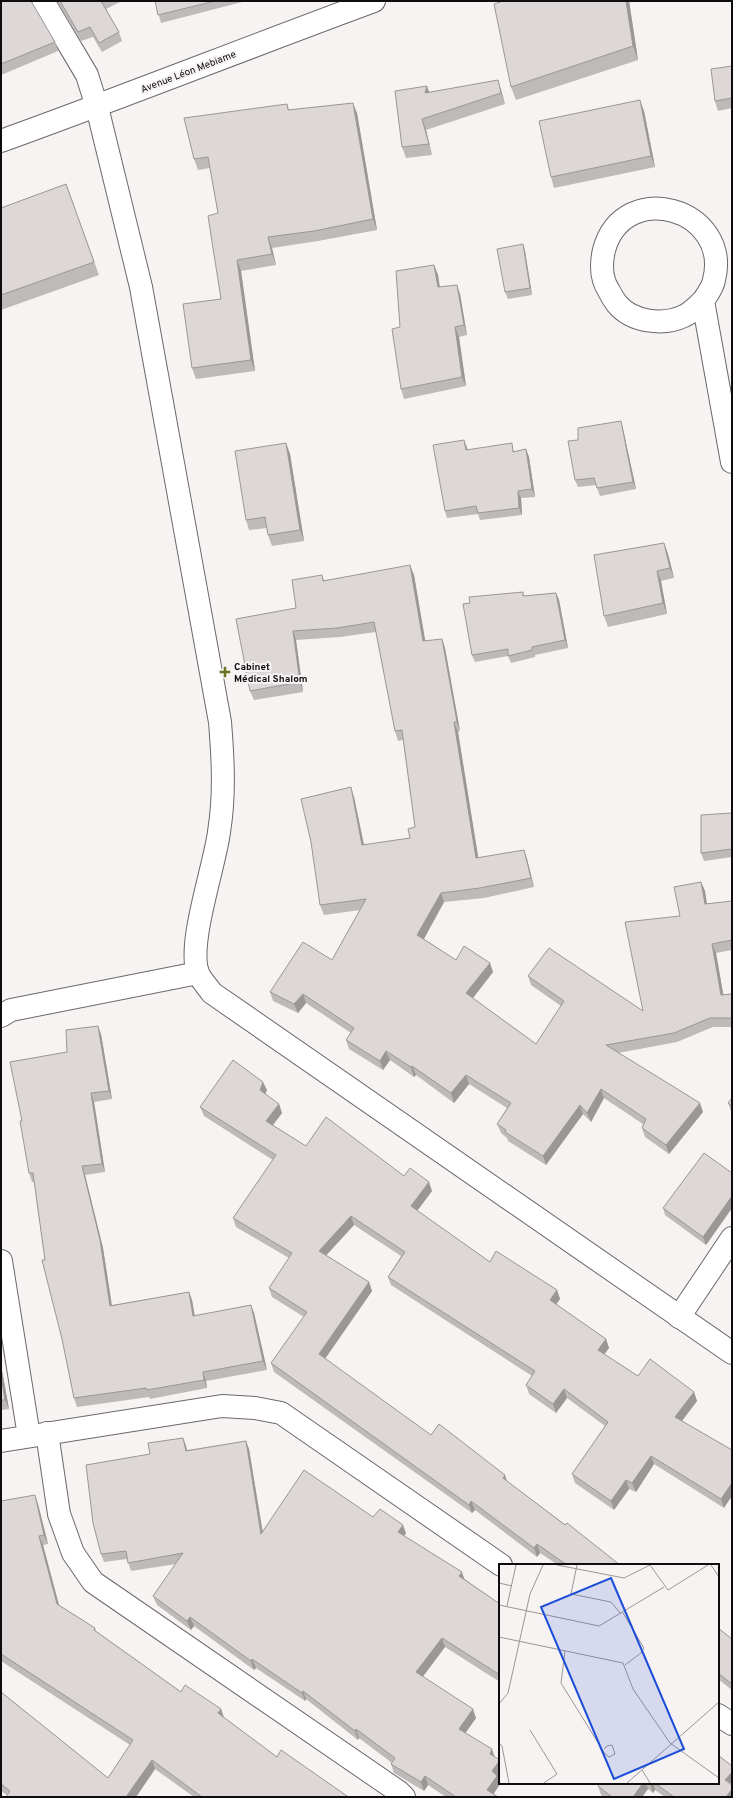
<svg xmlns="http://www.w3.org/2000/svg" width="733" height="1798" font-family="Overpass,sans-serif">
	<rect width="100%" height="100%" fill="#f8f3f3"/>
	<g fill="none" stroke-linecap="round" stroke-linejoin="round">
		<g stroke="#6c6869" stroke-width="24">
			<g id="minor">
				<path d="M 43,1 L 87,75 L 97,107 L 141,287 L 220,722 C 223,759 225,795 219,832 C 215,865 187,944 198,973 C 201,980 207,986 212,993 L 732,1353"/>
				<path d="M 1,141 C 126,96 249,47 374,1"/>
				<path d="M 703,301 C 697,306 691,313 684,316 C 663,326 632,322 617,304 C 614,300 611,295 609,291 C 601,279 601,263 604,250 C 624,177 732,209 714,280 C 713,287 707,295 703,301 L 732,462"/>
				<path d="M 1,1016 L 11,1010 L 198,973"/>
				<path d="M 1,1261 L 29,1436"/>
				<path d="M 679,1317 L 732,1238"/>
				<path d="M 47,1433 L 59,1514 L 73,1553 L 93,1582 L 399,1792 L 404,1797"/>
				<path d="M 1,1441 L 222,1406 L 255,1408 L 281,1413 L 501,1565"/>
				<path d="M 718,1715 L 732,1724"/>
			</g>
		</g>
		<use href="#minor" stroke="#fff" stroke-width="22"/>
	</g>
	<g fill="#bebab9">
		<path d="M 1,1 L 55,42 L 58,51 L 1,75 Z"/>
		<path d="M 57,1 L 122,1 L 106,9 L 119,32 L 122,41 L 102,52 L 93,37 L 81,41 Z"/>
		<path d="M 155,1 L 246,1 L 161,23 Z"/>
		<path d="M 503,1 L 629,1 L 638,60 L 516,100 L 511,87 Z"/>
		<path d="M 732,66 L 732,108 L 718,111 L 715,101 Z"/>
		<path d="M 501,90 L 505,104 L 426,130 L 432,155 L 406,158 L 402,147 L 429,92 Z"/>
		<path d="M 287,104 L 289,110 L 357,113 L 377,230 L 318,241 L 272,248 L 276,265 L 241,271 L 255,371 L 196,379 L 192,368 L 221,299 L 218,213 L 210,168 L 198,170 L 194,159 Z"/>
		<path d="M 644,111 L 655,167 L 554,188 L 551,177 Z"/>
		<path d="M 66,184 L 99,275 L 1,310 L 1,208 Z"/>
		<path d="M 523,244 L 525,251 L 532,295 L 508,299 L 505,292 Z"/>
		<path d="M 434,265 L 438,275 L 440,287 L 460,294 L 467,335 L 459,337 L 466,386 L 404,399 L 401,389 L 400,327 Z"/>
		<path d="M 621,421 L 623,429 L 636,489 L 600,496 L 596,485 L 578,487 L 575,480 L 578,440 Z"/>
		<path d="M 464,440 L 468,450 L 514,450 L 515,452 L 526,449 L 529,457 L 535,497 L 521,498 L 522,515 L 480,520 L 478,514 L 447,518 L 445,511 Z"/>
		<path d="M 286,443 L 290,454 L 304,541 L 272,546 L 268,535 L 267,528 L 249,530 L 246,520 Z"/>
		<path d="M 664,543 L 668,554 L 674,578 L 661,581 L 667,614 L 608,627 L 604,616 Z"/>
		<path d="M 322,575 L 324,580 L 414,575 L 425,641 L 442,639 L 445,648 L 460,731 L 458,732 L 478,858 L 524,850 L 527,859 L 534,887 L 484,898 L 444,902 L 424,939 L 456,960 L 493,972 L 473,998 L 536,1044 L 561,1006 L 531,985 L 528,976 L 643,1011 L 680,916 L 701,882 L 705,891 L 707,904 L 732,901 L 732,950 L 716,953 L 723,994 L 732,994 L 732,1027 L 713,1027 L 677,1042 L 618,1053 L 703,1112 L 669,1154 L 645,1137 L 642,1128 L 643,1124 L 604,1098 L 591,1122 L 583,1114 L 546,1165 L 508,1141 L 507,1138 L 501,1133 L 497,1124 L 507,1108 L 469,1084 L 454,1103 L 416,1075 L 414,1077 L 390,1060 L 383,1070 L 349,1049 L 346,1040 L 351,1033 L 306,1003 L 298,1013 L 273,1001 L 270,992 L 332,960 L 360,910 L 324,915 L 320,905 L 354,797 L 364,845 L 410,838 L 415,827 L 403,740 L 398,741 L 395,731 L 376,632 L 340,637 L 296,640 L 303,692 L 254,700 L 250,691 L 296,608 Z"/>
		<path d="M 523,592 L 524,596 L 556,593 L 559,600 L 568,648 L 535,655 L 535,657 L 511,663 L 508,656 L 475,662 L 472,655 L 470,603 Z"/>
		<path d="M 732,813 L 732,857 L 704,861 L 701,853 Z"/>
		<path d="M 101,1034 L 112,1099 L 94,1102 L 105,1172 L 85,1175 L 103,1248 L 112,1305 L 189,1292 L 192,1300 L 195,1316 L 251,1305 L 254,1313 L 267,1370 L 206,1381 L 207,1388 L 150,1399 L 149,1397 L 77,1407 L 74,1398 L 62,1339 L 45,1260 L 34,1182 L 32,1182 L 29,1173 L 22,1121 L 67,1052 Z"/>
		<path d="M 267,1090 L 265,1094 L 279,1104 L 282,1113 L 273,1125 L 306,1146 L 404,1176 L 432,1191 L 417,1211 L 490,1262 L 557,1290 L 560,1299 L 556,1304 L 606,1339 L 609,1348 L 604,1354 L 638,1376 L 694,1392 L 697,1401 L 682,1421 L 732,1450 L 724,1508 L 654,1464 L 636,1492 L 629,1489 L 614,1510 L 575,1483 L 572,1474 L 605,1426 L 567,1398 L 556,1413 L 529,1394 L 526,1385 L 532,1376 L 391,1285 L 388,1277 L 401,1256 L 354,1225 L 326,1255 L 369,1282 L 372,1291 L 325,1359 L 431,1435 L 508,1482 L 620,1565 L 558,1565 L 540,1553 L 537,1557 L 475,1510 L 472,1513 L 274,1372 L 271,1363 L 304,1317 L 272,1297 L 269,1288 L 289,1258 L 236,1227 L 233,1218 L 273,1160 L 204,1116 L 200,1107 Z"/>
		<path d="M 732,1098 L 732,1111 L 731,1111 L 728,1103 Z"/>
		<path d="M 732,1173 L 732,1208 L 706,1245 L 665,1215 L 663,1208 Z"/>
		<path d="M 1,1365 L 9,1409 L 1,1410 Z"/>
		<path d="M 183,1438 L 186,1446 L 187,1450 L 246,1441 L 249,1449 L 263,1532 L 373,1517 L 406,1533 L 404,1536 L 500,1604 L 500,1682 L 445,1647 L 423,1677 L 476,1718 L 465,1733 L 498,1776 L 500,1784 L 494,1794 L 498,1797 L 446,1797 L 428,1785 L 424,1791 L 394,1773 L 391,1764 L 392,1763 L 359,1738 L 358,1740 L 306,1699 L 305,1701 L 256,1668 L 254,1670 L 194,1626 L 191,1630 L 157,1605 L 153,1596 L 176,1564 L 131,1571 L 127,1559 L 104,1562 L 101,1554 L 150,1454 Z"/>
		<path d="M 1,1501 L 38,1504 L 48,1544 L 43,1545 L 59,1605 L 95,1628 L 96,1631 L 181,1692 L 221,1709 L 224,1718 L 277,1757 L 347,1796 L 347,1797 L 194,1797 L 155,1769 L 136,1797 L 7,1795 L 1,1791 L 1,1692 L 108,1778 L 130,1745 L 1,1661 Z"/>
		<path d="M 718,1628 L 732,1639 L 732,1690 L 718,1679 Z"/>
		<path d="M 600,1783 L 718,1783 L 732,1797 L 665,1797 L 655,1790 L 653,1793 L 648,1789 L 642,1797 L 604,1797 L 601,1795 L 598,1786 Z"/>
	</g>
	<g fill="#9b9796">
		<path d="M 626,1 L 629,1 L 638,60 L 633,46 Z"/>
		<path d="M 498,80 L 501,90 L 505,104 L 501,93 Z"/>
		<path d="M 427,86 L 431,97 L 425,93 Z"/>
		<path d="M 640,100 L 644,111 L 655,167 L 651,156 Z"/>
		<path d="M 353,103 L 357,113 L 377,230 L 373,219 Z"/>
		<path d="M 422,119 L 426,130 L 432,155 L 429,144 Z"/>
		<path d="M 268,237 L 272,248 L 276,265 L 272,254 Z"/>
		<path d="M 523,244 L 525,251 L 532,295 L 530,288 Z"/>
		<path d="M 237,260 L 241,271 L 255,371 L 251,360 Z"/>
		<path d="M 434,265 L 438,275 L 441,297 L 438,287 Z"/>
		<path d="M 457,285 L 460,294 L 467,335 L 464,325 Z"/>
		<path d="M 455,327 L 459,337 L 466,386 L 462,377 Z"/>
		<path d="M 621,421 L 623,429 L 636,489 L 633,482 Z"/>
		<path d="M 464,440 L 467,448 L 469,458 L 466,450 Z"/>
		<path d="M 286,443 L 290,454 L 304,541 L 300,530 Z"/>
		<path d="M 526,449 L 529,457 L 535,497 L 532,489 Z"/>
		<path d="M 518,491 L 521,498 L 522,515 L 519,508 Z"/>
		<path d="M 664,543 L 668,554 L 674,578 L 670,568 Z"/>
		<path d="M 410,565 L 414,575 L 427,651 L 423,641 Z"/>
		<path d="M 657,571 L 661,581 L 667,614 L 663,603 Z"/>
		<path d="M 556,593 L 559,600 L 568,648 L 565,640 Z"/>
		<path d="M 293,631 L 296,640 L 303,692 L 300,682 Z"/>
		<path d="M 442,639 L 445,648 L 460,731 L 457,722 Z"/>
		<path d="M 454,722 L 458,732 L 480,868 L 476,858 Z"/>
		<path d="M 351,787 L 354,797 L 366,855 L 362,845 Z"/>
		<path d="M 524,850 L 527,859 L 534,887 L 531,878 Z"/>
		<path d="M 701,882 L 705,891 L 708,913 L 705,904 Z"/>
		<path d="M 441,893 L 444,902 L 421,944 L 417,935 Z"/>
		<path d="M 712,944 L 716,953 L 725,1004 L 721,995 Z"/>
		<path d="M 490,963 L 493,972 L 469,1003 L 466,993 Z"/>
		<path d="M 303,994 L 306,1003 L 298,1013 L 294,1004 Z"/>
		<path d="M 98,1026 L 101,1034 L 112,1099 L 109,1091 Z"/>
		<path d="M 386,1051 L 390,1060 L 383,1070 L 380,1061 Z"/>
		<path d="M 412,1066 L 416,1075 L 414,1077 L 411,1067 Z"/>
		<path d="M 466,1075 L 469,1084 L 454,1103 L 451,1093 Z"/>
		<path d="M 263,1082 L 267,1090 L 263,1099 L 260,1090 Z"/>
		<path d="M 601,1089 L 604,1098 L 591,1122 L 587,1113 Z"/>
		<path d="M 91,1093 L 94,1102 L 105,1172 L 102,1164 Z"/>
		<path d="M 700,1103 L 703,1112 L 669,1154 L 666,1145 Z"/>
		<path d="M 279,1104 L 282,1113 L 269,1130 L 266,1121 Z"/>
		<path d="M 580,1105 L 583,1114 L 546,1165 L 543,1156 Z"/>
		<path d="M 82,1166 L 85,1175 L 103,1248 L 113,1314 L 110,1306 Z"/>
		<path d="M 429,1182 L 432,1191 L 414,1215 L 411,1206 Z"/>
		<path d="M 732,1196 L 732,1208 L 706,1245 L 703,1237 Z"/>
		<path d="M 351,1216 L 354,1225 L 322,1260 L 319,1251 Z"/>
		<path d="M 369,1282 L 372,1291 L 322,1363 L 319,1354 Z"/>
		<path d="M 557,1290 L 560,1299 L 553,1309 L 550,1300 Z"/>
		<path d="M 189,1292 L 192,1300 L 196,1325 L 193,1316 Z"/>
		<path d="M 251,1305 L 254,1313 L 267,1370 L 263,1361 Z"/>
		<path d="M 606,1339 L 609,1348 L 601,1359 L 598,1350 Z"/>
		<path d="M 1,1365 L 9,1409 L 5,1400 L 1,1375 Z"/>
		<path d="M 203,1372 L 206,1381 L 207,1388 L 204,1380 Z"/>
		<path d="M 564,1389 L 567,1398 L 556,1413 L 553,1404 Z"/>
		<path d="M 694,1392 L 697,1401 L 678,1426 L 675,1417 Z"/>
		<path d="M 183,1438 L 186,1446 L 189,1459 L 186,1451 Z"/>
		<path d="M 246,1441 L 249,1449 L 264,1542 L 261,1534 Z"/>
		<path d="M 651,1456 L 654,1464 L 636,1492 L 632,1483 Z"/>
		<path d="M 505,1475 L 508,1484 L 503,1478 Z"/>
		<path d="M 626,1480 L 629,1489 L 614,1510 L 611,1501 Z"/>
		<path d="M 732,1483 L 732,1496 L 724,1508 L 721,1499 Z"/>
		<path d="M 35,1495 L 38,1504 L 48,1544 L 44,1535 Z"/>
		<path d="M 471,1501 L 475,1510 L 472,1513 L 469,1505 Z"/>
		<path d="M 403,1525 L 406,1533 L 401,1541 L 398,1532 Z"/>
		<path d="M 39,1536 L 43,1545 L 61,1613 L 57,1604 Z"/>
		<path d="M 537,1544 L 540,1553 L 537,1557 L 534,1548 Z"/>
		<path d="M 462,1572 L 465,1581 L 459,1576 Z"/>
		<path d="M 190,1617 L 194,1626 L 191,1630 L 187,1621 Z"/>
		<path d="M 442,1638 L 445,1647 L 419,1681 L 416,1672 Z"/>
		<path d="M 252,1659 L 256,1668 L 254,1670 L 251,1661 Z"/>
		<path d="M 303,1691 L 306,1699 L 305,1701 L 302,1693 Z"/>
		<path d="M 221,1709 L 224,1718 L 218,1713 Z"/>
		<path d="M 473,1709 L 476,1718 L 462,1738 L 459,1729 Z"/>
		<path d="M 356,1729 L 359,1738 L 358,1740 L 355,1731 Z"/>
		<path d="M 492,1749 L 495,1758 L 490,1754 Z"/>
		<path d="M 152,1760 L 155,1769 L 136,1797 L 126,1797 Z"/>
		<path d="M 500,1760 L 500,1773 L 498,1776 L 500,1784 L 491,1797 L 487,1790 L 492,1771 Z"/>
		<path d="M 732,1772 L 732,1784 L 725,1780 Z"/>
		<path d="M 425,1776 L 428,1785 L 424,1791 L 421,1782 Z"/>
		<path d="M 643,1783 L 646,1783 L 648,1789 L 642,1797 L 633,1797 Z"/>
		<path d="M 651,1783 L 653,1783 L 655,1790 L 653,1793 L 650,1784 Z"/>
		<path d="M 732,1789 L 732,1797 L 726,1797 Z"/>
	</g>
	<g fill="#ddd8d7" stroke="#9b9796">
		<path d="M 1,1 L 31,1 L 55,42 L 1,64 Z"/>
		<path d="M 60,1 L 101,1 L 119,32 L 99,43 L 90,27 L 78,32 Z"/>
		<path d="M 155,1 L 215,1 L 158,15 Z"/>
		<path d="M 503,1 L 626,1 L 633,46 L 511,87 L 494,4 Z"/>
		<path d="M 732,66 L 732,98 L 715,101 L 711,69 Z"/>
		<path d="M 498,80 L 501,93 L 422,119 L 429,144 L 402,147 L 395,91 L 427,86 L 425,93 Z"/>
		<path d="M 640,100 L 651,156 L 551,177 L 539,121 Z"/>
		<path d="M 353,103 L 373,219 L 314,231 L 268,237 L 272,254 L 237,260 L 251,360 L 192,368 L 183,304 L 221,299 L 208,216 L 218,213 L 208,157 L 194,159 L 184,118 L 287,104 L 288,110 Z"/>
		<path d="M 66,184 L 94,262 L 1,295 L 1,208 Z"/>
		<path d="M 523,244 L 530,288 L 505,292 L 497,249 Z"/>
		<path d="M 434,265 L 438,287 L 457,285 L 464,325 L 455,327 L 462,377 L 401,389 L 392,329 L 400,327 L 396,271 Z"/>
		<path d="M 621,421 L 633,482 L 597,488 L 594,478 L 575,480 L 568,441 L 578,440 L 578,428 Z"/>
		<path d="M 464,440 L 466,450 L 512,443 L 513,452 L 526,449 L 532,489 L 518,491 L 519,508 L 478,513 L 476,506 L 445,511 L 433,445 Z"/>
		<path d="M 286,443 L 300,530 L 268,535 L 265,517 L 246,520 L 235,451 Z"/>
		<path d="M 664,543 L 670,568 L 657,571 L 663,603 L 604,616 L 594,555 Z"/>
		<path d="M 410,565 L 423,641 L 442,639 L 457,722 L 454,722 L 476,858 L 524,850 L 531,878 L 480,888 L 441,893 L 417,935 L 456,960 L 464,946 L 490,963 L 466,993 L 536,1044 L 564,1001 L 528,976 L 549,948 L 643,1011 L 625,922 L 680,916 L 674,887 L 701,882 L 705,904 L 732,901 L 732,940 L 712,944 L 721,995 L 732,994 L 732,1018 L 710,1018 L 674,1033 L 606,1045 L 700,1103 L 666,1145 L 642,1128 L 646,1119 L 601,1089 L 587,1113 L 580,1105 L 543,1156 L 505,1132 L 506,1130 L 497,1124 L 511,1103 L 466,1075 L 451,1093 L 412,1066 L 411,1067 L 386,1051 L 380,1061 L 346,1040 L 354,1028 L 303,994 L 294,1004 L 270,992 L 303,942 L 332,960 L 366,899 L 320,905 L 311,842 L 301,799 L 351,787 L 362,845 L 410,838 L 408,829 L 415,827 L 402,730 L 395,731 L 374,622 L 337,628 L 293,631 L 300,682 L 250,691 L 236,619 L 296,608 L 292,580 L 322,575 L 323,581 Z"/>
		<path d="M 523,592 L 523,596 L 556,593 L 565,640 L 532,647 L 532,650 L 508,656 L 508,649 L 472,655 L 463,604 L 470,603 L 469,597 Z"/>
		<path d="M 732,813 L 732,849 L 701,853 L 701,815 Z"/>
		<path d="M 98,1026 L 109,1091 L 91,1093 L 102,1164 L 82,1166 L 100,1240 L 110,1306 L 189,1292 L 193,1316 L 251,1305 L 263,1361 L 203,1372 L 204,1380 L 147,1390 L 146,1388 L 74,1398 L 62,1339 L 42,1260 L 45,1260 L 33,1173 L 29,1173 L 20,1121 L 22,1121 L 10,1062 L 67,1052 L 66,1030 Z"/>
		<path d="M 233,1060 L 263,1082 L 260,1090 L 279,1104 L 266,1121 L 306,1146 L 326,1117 L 404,1176 L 410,1168 L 429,1182 L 411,1206 L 490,1262 L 496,1251 L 557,1290 L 550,1300 L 606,1339 L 598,1350 L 638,1376 L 650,1359 L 694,1392 L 675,1417 L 732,1450 L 732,1483 L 721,1499 L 651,1456 L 632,1483 L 626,1480 L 611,1501 L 572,1474 L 608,1422 L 564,1389 L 553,1404 L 526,1385 L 535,1371 L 388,1277 L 405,1252 L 351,1216 L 319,1251 L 369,1282 L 319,1354 L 431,1435 L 439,1424 L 505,1475 L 503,1478 L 565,1525 L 567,1523 L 620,1565 L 567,1565 L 537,1544 L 534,1548 L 471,1501 L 469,1505 L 271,1363 L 307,1312 L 269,1288 L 292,1253 L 233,1218 L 276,1155 L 200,1107 Z"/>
		<path d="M 732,1098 L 732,1106 L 728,1103 Z"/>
		<path d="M 704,1153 L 732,1173 L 732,1196 L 703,1237 L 663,1208 Z"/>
		<path d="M 1,1375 L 5,1400 L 1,1400 Z"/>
		<path d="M 183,1438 L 186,1451 L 246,1441 L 261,1534 L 304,1470 L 373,1517 L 380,1509 L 403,1525 L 398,1532 L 462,1572 L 459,1576 L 500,1604 L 500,1675 L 442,1638 L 416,1672 L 473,1709 L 459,1729 L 492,1749 L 490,1754 L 500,1760 L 492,1771 L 497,1776 L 487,1790 L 498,1797 L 456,1797 L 425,1776 L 421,1782 L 391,1764 L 395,1758 L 356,1729 L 355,1731 L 303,1691 L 302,1693 L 252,1659 L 251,1661 L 190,1617 L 187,1621 L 153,1596 L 183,1553 L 128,1563 L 126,1551 L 101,1554 L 93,1523 L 86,1465 L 150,1454 L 148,1443 Z"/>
		<path d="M 35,1495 L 44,1535 L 39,1536 L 57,1604 L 95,1628 L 94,1630 L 181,1692 L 185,1685 L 221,1709 L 218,1713 L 277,1757 L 281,1750 L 347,1796 L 347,1797 L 202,1797 L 152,1760 L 126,1797 L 6,1797 L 10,1791 L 1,1784 L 1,1692 L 108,1778 L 133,1740 L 1,1654 L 1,1501 Z"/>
		<path d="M 718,1628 L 732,1639 L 732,1684 L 718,1673 Z"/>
		<path d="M 718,1755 L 732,1766 L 732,1772 L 725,1780 L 732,1785 L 732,1789 L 726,1797 L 674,1797 L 655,1783 L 718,1783 Z"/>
		<path d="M 600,1783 L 643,1783 L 633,1797 L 612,1797 L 598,1786 Z"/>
	</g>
	<path fill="#657624" stroke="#f8f3f3" stroke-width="1.5" d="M223 666h4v4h4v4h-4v4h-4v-4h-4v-4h4z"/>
	<g text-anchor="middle" stroke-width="4" stroke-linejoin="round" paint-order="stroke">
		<g font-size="10" fill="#0e0c0d" stroke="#f8f3f3">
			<text transform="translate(188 71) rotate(-21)" y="4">Avenue Léon Mebiame</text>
		</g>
		<g font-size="10" font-weight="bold" fill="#0e0c0d" stroke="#f8f3f3" text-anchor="start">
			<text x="234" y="670">Cabinet<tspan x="234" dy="12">Médical Shalom</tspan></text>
		</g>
	</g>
	<g transform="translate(499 1564)">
		<rect width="220" height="220" fill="#f8f3f3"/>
		<path fill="none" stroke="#9a9797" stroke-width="1" d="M 58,1 L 125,14 L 151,1M 78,1 L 72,30 L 112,38 L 122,50M 151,1 L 169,26 L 209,1M 212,1 L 220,13M 0,19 L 13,22M 0,41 L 100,62 L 165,23M 8,42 L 17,1M 124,49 L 145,84 L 142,89 L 126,101M 0,73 L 124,99 L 134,125 L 171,179 L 220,214M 66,87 L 62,119 L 106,190 L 110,193 L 116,190 L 113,181 L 108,182 L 105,185M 0,140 L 9,129 L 31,30 L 44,1M 31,166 L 58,210 L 45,219M 0,179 L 3,182 L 10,219M 143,206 L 151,219M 128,219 L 220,138"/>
		<path fill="#1d4ed8" fill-opacity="0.15" stroke="#1d4ed8" stroke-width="2" d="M 112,14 L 185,185 L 115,215 L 42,43 Z"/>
		<rect width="220" height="220" fill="none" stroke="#0e0c0d" stroke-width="2"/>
	</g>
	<rect width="733" height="1798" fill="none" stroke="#0e0c0d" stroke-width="4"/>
</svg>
